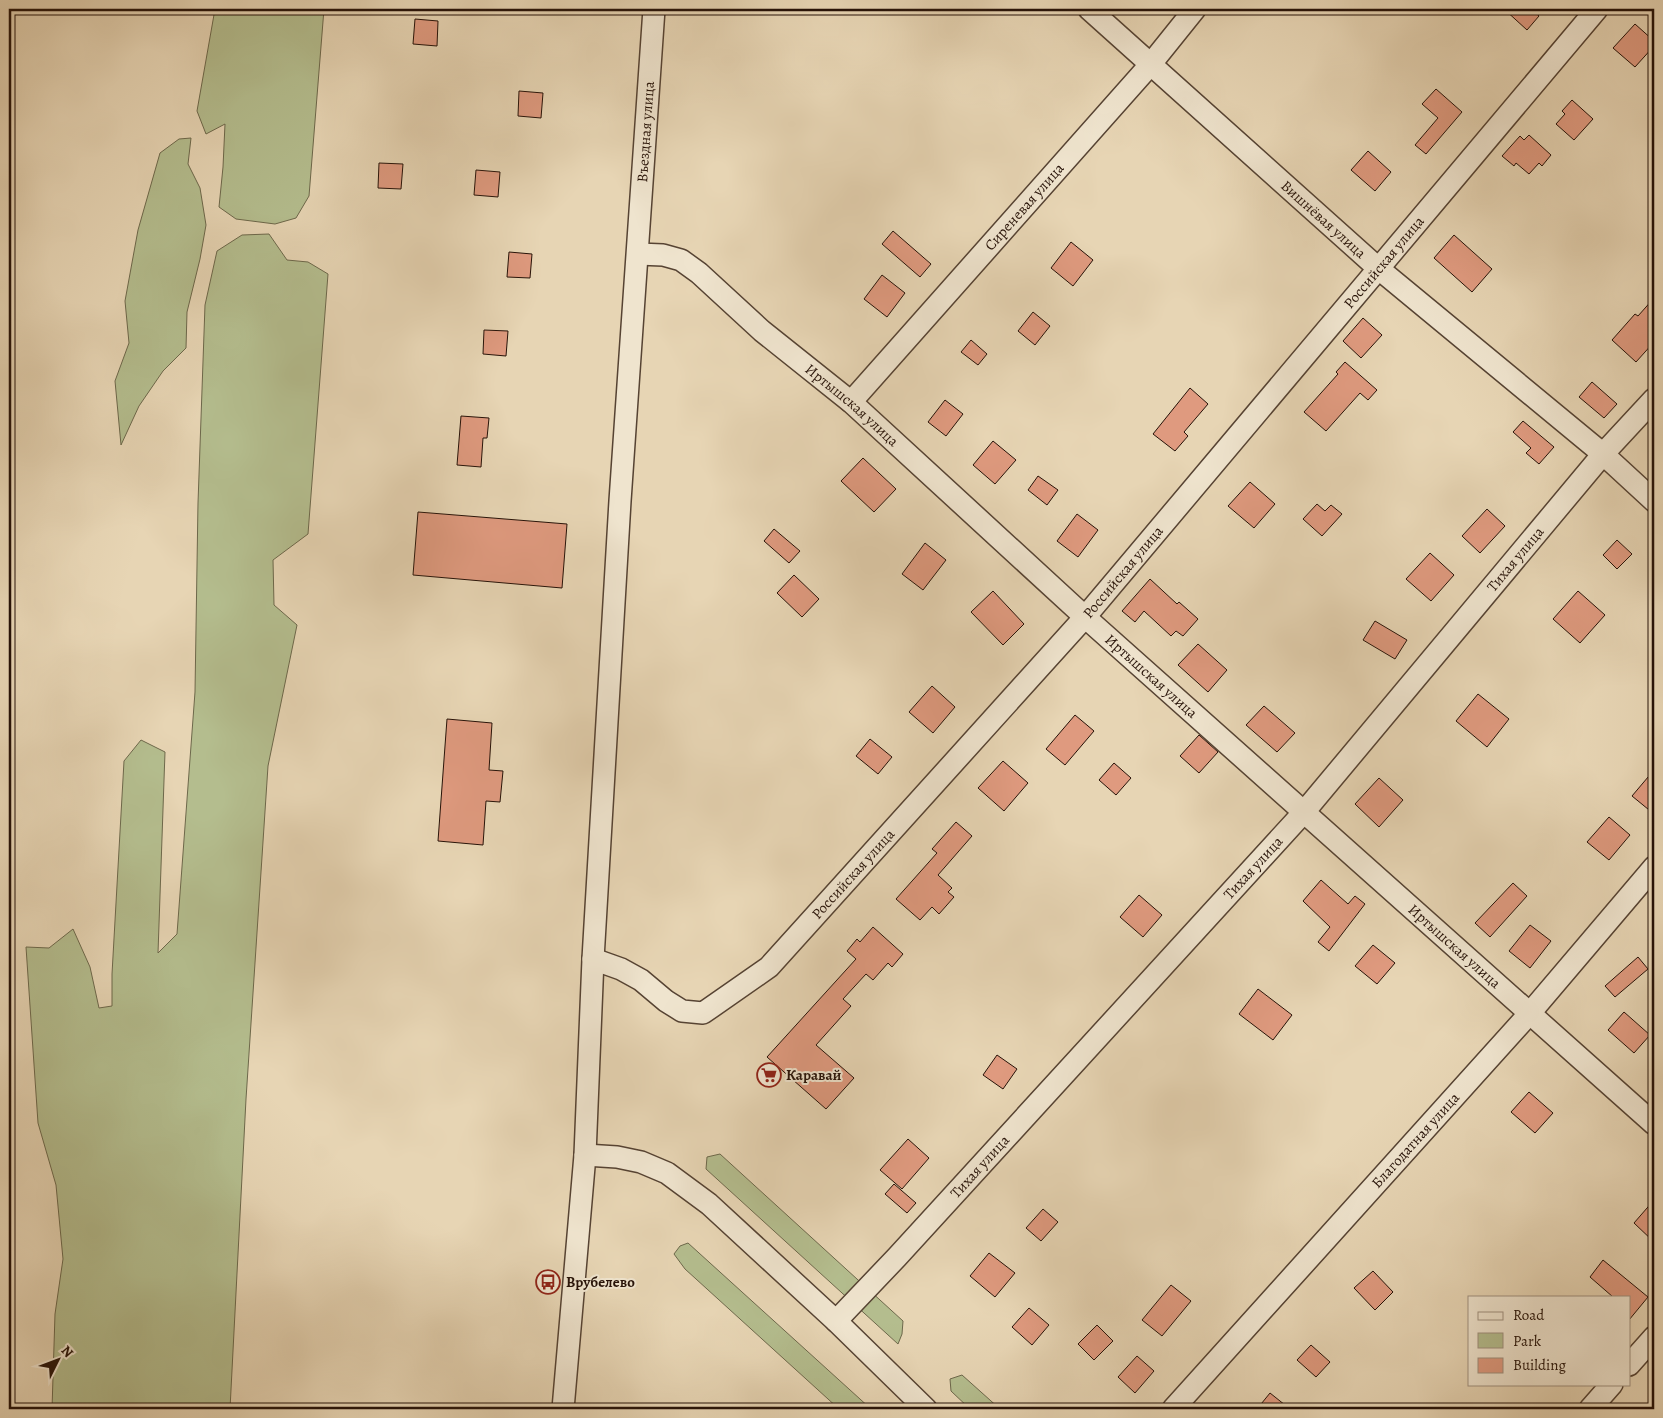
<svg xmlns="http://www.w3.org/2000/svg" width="1663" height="1418" font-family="Alegreya,serif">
	<rect width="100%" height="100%" fill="#e7d5b4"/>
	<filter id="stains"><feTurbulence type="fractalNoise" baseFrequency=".004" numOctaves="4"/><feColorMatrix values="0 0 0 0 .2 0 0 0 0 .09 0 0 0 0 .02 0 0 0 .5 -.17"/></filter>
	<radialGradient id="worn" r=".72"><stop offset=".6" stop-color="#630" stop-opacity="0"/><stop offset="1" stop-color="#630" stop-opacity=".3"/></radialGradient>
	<g fill="#b4bd8e" stroke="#6d684b">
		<path d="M 215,9 L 324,9 L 309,196 L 296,218 L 275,224 L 236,219 L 219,207 L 223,167 L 225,124 L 206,134 L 197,111 Z"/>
		<path d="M 191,138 L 188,164 L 200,188 L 206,225 L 200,259 L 187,312 L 186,348 L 163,371 L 139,406 L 121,445 L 115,381 L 129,343 L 125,301 L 138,230 L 160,153 L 179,139 Z"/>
		<path d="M 269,234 L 287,260 L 308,262 L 328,274 L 308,534 L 273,560 L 274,605 L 297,625 L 268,766 L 246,1099 L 230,1409 L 52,1409 L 55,1314 L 63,1259 L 56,1185 L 38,1123 L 26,947 L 49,948 L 73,929 L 90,967 L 99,1008 L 112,1006 L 112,974 L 124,761 L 141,740 L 165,752 L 158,953 L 177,934 L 195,692 L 198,503 L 205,305 L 217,251 L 242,235 Z"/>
		<path d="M 720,1154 L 903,1321 L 902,1334 L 898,1344 L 706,1169 L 707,1157 Z"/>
		<path d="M 688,1243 L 871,1409 L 839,1409 L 685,1269 L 674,1254 L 680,1246 Z"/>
		<path d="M 962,1375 L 1000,1409 L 970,1409 L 951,1391 L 950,1379 Z"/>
	</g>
	<g fill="#df9a7f" stroke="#261208">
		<path d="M 1504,9 L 1531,9 L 1539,16 L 1527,30 Z"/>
		<path d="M 415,19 L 438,21 L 437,46 L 413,44 Z"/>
		<path d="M 1635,24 L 1654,41 L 1654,46 L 1635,67 L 1613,48 Z"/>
		<path d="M 1436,89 L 1462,112 L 1426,154 L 1415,145 L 1438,118 L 1422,104 Z"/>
		<path d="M 519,91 L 543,93 L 541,118 L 518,116 Z"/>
		<path d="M 1572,100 L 1593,119 L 1574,140 L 1556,124 L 1565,114 L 1562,111 Z"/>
		<path d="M 1529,135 L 1551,155 L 1542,166 L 1539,163 L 1529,174 L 1516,163 L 1514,166 L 1502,156 L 1520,136 L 1524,140 Z"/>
		<path d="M 1368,151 L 1391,172 L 1375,191 L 1351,170 Z"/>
		<path d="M 379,163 L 403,164 L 401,189 L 378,188 Z"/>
		<path d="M 476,170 L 500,172 L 498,197 L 474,195 Z"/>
		<path d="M 893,231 L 931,264 L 920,277 L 882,244 Z"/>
		<path d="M 1454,235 L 1492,269 L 1472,292 L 1434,258 Z"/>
		<path d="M 1071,242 L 1093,260 L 1073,286 L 1051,268 Z"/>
		<path d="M 509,252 L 532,254 L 530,278 L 507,277 Z"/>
		<path d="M 882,275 L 905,293 L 887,317 L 864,299 Z"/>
		<path d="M 1654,298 L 1654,342 L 1636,362 L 1612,340 L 1635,314 L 1638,316 Z"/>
		<path d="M 1033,312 L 1050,326 L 1035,345 L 1018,331 Z"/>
		<path d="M 1363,318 L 1382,335 L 1361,358 L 1343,341 Z"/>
		<path d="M 484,330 L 508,331 L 506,356 L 483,354 Z"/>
		<path d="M 971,340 L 987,354 L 978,365 L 961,352 Z"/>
		<path d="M 1345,362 L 1377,390 L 1368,400 L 1360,393 L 1326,431 L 1304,412 L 1338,374 L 1336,372 Z"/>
		<path d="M 1592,382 L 1617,404 L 1604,418 L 1579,397 Z"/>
		<path d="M 1190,388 L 1208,404 L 1184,432 L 1188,436 L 1175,451 L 1153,434 Z"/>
		<path d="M 945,400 L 963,414 L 946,436 L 928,422 Z"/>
		<path d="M 461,416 L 489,418 L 487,438 L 483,438 L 481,467 L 457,465 Z"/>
		<path d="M 1523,421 L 1554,447 L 1539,464 L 1526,453 L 1531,448 L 1513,432 Z"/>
		<path d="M 993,441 L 1016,460 L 995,484 L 973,465 Z"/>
		<path d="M 863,458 L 896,489 L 874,512 L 841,481 Z"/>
		<path d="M 1038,476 L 1058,490 L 1047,505 L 1028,490 Z"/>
		<path d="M 1250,482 L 1275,504 L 1254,528 L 1228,506 Z"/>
		<path d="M 1317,504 L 1325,511 L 1331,505 L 1342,514 L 1322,536 L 1303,519 Z"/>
		<path d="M 1487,509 L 1505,526 L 1480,553 L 1462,536 Z"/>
		<path d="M 418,512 L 567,524 L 562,588 L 413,575 Z"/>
		<path d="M 1077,514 L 1098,530 L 1078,557 L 1057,541 Z"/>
		<path d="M 774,529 L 800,551 L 789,563 L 764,541 Z"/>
		<path d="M 1617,540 L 1632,554 L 1617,569 L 1603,555 Z"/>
		<path d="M 925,543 L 946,560 L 923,590 L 902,574 Z"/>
		<path d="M 1430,553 L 1454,575 L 1431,601 L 1406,579 Z"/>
		<path d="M 794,575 L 819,599 L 802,617 L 777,593 Z"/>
		<path d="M 1150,579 L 1177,604 L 1179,602 L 1198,619 L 1183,636 L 1176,631 L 1171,636 L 1144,611 L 1135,622 L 1122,611 Z"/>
		<path d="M 993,591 L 1024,624 L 1003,645 L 971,612 Z"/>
		<path d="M 1578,591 L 1605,615 L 1580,643 L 1553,619 Z"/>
		<path d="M 1375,621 L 1407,640 L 1395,659 L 1363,640 Z"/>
		<path d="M 1198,644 L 1227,670 L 1208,692 L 1178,665 Z"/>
		<path d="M 932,686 L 955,707 L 933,733 L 909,712 Z"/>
		<path d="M 1478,694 L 1509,719 L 1487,747 L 1456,721 Z"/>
		<path d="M 1264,706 L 1295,733 L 1277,752 L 1246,725 Z"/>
		<path d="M 1075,715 L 1094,731 L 1065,765 L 1046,749 Z"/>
		<path d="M 447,719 L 492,723 L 489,770 L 503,771 L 500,802 L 486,801 L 483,845 L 438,841 Z"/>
		<path d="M 1199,735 L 1218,752 L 1199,773 L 1180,756 Z"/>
		<path d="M 870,739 L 892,757 L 878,774 L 856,756 Z"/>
		<path d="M 1003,761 L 1028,783 L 1004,811 L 978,788 Z"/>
		<path d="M 1114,763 L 1131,778 L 1116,795 L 1099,780 Z"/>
		<path d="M 1654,770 L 1654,814 L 1632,796 Z"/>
		<path d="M 1379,778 L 1403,800 L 1379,827 L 1355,804 Z"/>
		<path d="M 1609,817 L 1630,835 L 1609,860 L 1587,842 Z"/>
		<path d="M 956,822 L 972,836 L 938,875 L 952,888 L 948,892 L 954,897 L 939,914 L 932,907 L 920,920 L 896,899 L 937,853 L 932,849 Z"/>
		<path d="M 1321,880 L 1348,904 L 1355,896 L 1365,904 L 1329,951 L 1318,942 L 1330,927 L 1303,901 Z"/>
		<path d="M 1513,883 L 1527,896 L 1490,937 L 1475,923 Z"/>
		<path d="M 1139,895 L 1162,915 L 1143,937 L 1120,917 Z"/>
		<path d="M 1530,925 L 1551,941 L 1530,968 L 1509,951 Z"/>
		<path d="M 873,927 L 903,954 L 892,967 L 888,963 L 873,980 L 866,974 L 843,999 L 851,1006 L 816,1045 L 854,1078 L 826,1109 L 767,1057 L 856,959 L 847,951 L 857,939 L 860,942 Z"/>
		<path d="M 1373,945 L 1395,963 L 1377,984 L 1355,966 Z"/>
		<path d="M 1638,957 L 1648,969 L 1615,997 L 1605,986 Z"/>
		<path d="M 1258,989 L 1292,1015 L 1273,1040 L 1239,1014 Z"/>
		<path d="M 1624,1012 L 1650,1035 L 1634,1053 L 1608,1030 Z"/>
		<path d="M 997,1055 L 1017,1069 L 1003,1089 L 983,1075 Z"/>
		<path d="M 1529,1092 L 1553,1113 L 1535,1133 L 1511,1112 Z"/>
		<path d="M 908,1139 L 929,1158 L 902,1189 L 880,1170 Z"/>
		<path d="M 894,1184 L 916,1203 L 907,1213 L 885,1194 Z"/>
		<path d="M 1654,1200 L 1654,1242 L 1634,1223 Z"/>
		<path d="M 1043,1209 L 1058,1222 L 1041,1241 L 1026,1228 Z"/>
		<path d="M 989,1253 L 1015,1273 L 995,1297 L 970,1276 Z"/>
		<path d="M 1603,1260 L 1648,1297 L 1629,1320 L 1629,1297 L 1613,1297 L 1590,1277 Z"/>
		<path d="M 1373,1271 L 1393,1292 L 1375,1310 L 1354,1288 Z"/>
		<path d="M 1171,1285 L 1191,1301 L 1162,1336 L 1142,1320 Z"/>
		<path d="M 1029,1308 L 1049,1325 L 1032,1345 L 1012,1327 Z"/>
		<path d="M 1097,1325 L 1113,1341 L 1094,1360 L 1078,1344 Z"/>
		<path d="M 1311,1345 L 1330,1362 L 1316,1377 L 1297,1360 Z"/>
		<path d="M 1137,1356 L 1154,1371 L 1135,1393 L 1118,1377 Z"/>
		<path d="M 1270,1393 L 1290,1409 L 1257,1409 Z"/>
	</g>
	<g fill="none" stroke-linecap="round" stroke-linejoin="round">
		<g stroke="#564333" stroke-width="24">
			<g id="minor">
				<path id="s1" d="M 1089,9 L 1379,269 L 1603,454 L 1654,501"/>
				<path id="s2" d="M 638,254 L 663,255 L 681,260 L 699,273 L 762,331 L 851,402 L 1085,617 L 1654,1124"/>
				<path id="s3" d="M 851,402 L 1150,65 L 1195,9"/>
				<path id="s4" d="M 593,959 L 621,969 L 641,980 L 666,1001 L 682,1011 L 703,1013 L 769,967 L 1085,617 L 1597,9"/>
				<path d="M 585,1155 L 617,1157 L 641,1162 L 667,1173 L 709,1204 L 836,1321 L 926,1409"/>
				<path id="s5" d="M 836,1321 L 897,1257 L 1304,812 L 1603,454 L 1654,399"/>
				<path d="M 1629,1365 L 1654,1337"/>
				<path id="s6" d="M 563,1409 L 585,1155 L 593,959 L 620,501 L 654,9"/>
				<path id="s7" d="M 1173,1409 L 1530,1013 L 1654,867"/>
				<path d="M 1590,1409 L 1612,1384"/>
			</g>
		</g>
		<use href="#minor" stroke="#efe4ce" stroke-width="21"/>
	</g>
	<defs>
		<g id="supermarket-ring" transform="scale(1.25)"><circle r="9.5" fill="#efe4ce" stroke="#8f2418" stroke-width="1.5"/><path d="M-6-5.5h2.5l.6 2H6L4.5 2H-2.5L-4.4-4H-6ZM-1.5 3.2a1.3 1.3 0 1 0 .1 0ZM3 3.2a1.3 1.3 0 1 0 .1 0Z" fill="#8f2418"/></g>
		<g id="bus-ring" transform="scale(1.25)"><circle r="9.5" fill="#efe4ce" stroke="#8f2418" stroke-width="1.5"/><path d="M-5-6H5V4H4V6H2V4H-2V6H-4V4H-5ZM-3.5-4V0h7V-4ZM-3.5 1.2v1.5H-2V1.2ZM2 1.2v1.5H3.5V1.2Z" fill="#8f2418"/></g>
	</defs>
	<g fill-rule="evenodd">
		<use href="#supermarket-ring" x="769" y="1075"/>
		<use href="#bus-ring" x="548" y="1282"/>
	</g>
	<g text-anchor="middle" stroke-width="4" stroke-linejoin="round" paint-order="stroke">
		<g font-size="15" fill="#261208" stroke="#efe4ce">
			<text dy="5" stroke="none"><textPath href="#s6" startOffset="1280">Въездная улица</textPath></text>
			<text dy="5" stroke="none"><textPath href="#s3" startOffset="261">Сиреневая улица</textPath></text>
			<text dy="5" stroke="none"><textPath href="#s1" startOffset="315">Вишнёвая улица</textPath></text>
			<text dy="5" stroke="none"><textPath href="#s4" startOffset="1141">Российская улица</textPath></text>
			<text dy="5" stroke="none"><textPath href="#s2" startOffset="268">Иртышская улица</textPath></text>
			<text dy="5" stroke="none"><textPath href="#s5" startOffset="1021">Тихая улица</textPath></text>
			<text dy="5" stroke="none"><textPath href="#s4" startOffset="736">Российская улица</textPath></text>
			<text dy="5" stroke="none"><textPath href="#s2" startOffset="672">Иртышская улица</textPath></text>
			<text dy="5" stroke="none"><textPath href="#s5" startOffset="616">Тихая улица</textPath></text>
			<text dy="5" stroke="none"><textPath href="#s4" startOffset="331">Российская улица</textPath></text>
			<text dy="5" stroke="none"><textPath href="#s2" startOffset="1078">Иртышская улица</textPath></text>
			<text dy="5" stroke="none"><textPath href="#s7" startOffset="362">Благодатная улица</textPath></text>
			<text dy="5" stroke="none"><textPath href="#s5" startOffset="211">Тихая улица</textPath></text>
		</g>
		<g font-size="15" font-weight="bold" fill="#261208" stroke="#efe4ce" text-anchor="start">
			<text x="786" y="1080">Каравай</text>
			<text x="566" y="1287">Врубелево</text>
		</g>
	</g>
	<rect width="1663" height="1418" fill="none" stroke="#e7d5b4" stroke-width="30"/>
	<rect x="10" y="10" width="1643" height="1398" fill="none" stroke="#261208" stroke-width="2.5"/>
	<rect x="15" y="15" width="1633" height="1388" fill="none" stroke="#261208"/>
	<rect x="1468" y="1296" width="162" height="90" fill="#efe4ce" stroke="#9f907f"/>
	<rect x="1478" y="1312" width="25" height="8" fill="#efe4ce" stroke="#9f907f"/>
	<text x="1513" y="1320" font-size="15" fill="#261208">Road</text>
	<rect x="1478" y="1333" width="25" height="15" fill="#b4bd8e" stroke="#9f907f"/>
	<text x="1513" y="1346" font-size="15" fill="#261208">Park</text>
	<rect x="1478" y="1358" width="25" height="15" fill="#df9a7f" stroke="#9f907f"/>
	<text x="1513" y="1370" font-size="15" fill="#261208">Building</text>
	<g transform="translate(58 1360) rotate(48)" stroke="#efe4ce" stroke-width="4" paint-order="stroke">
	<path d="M0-4L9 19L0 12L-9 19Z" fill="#261208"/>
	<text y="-8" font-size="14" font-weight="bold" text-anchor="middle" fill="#261208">N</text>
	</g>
	<rect width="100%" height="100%" filter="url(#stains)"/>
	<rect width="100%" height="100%" fill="url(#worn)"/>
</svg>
